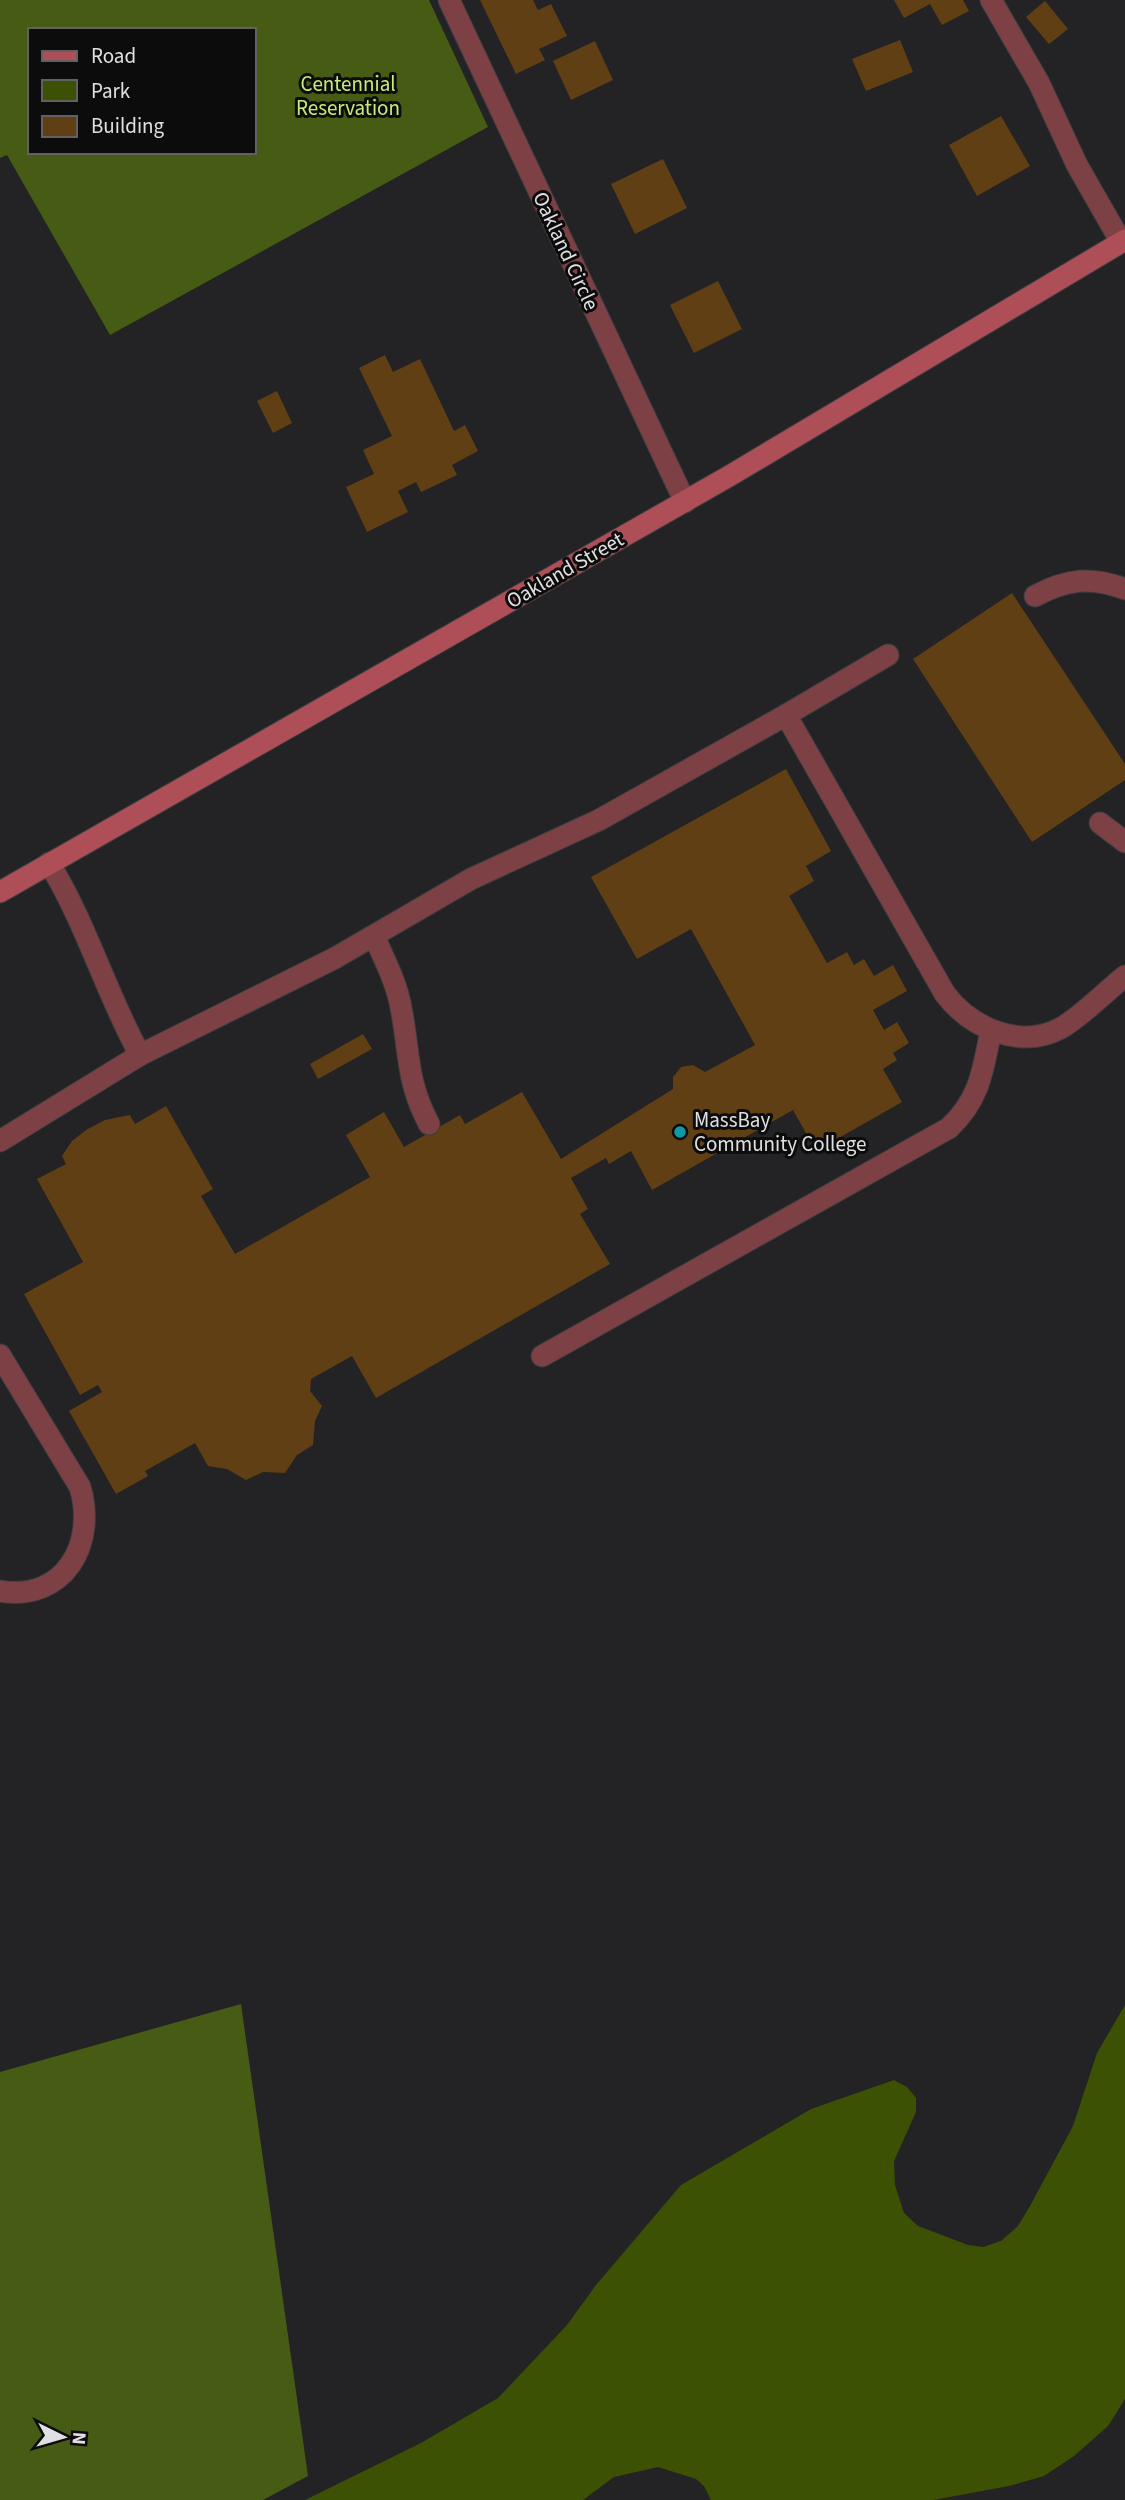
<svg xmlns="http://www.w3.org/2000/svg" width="1125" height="2500" font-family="'Source Sans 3',sans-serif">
	<rect width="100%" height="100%" fill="#232225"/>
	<path fill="#3d5104" d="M 1125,2005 L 1125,2399 L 1108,2426 L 1074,2456 L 1044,2476 L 1009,2486 L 933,2500 L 711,2500 L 704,2486 L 696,2479 L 658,2467 L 614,2477 L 583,2500 L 305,2500 L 421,2443 L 498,2398 L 567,2325 L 596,2285 L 681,2185 L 811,2109 L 894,2080 L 907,2087 L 916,2098 L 916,2112 L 894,2161 L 895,2185 L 904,2213 L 918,2226 L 968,2245 L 983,2247 L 1001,2241 L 1018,2226 L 1030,2206 L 1073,2126 L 1097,2053 Z"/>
	<g fill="#465b14" fill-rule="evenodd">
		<path d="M 0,0 L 429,0 L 488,127 L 110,335 L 7,155 L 0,158 ZM 30,30 L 254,30 L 254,152 L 30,152 Z"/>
		<path d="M 241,2004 L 308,2476 L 263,2500 L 0,2500 L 0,2072 Z"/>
	</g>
	<g fill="#603f14">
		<path d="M 480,0 L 533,0 L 538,10 L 551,4 L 567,36 L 539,49 L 545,60 L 516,74 Z"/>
		<path d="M 894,0 L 963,0 L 969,11 L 942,25 L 930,4 L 904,18 Z"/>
		<path d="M 1045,1 L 1068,29 L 1049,44 L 1026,17 Z"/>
		<path d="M 900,40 L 913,72 L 866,91 L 852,59 Z"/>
		<path d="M 595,41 L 613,80 L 571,100 L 553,61 Z"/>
		<path d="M 1001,116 L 1030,166 L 977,196 L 949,145 Z"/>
		<path d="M 663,159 L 687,208 L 635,234 L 611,184 Z"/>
		<path d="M 718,281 L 742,329 L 694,353 L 670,305 Z"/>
		<path d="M 385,355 L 393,372 L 420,359 L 454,431 L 465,425 L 478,451 L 452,465 L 457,475 L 421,492 L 416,482 L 398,491 L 408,512 L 367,532 L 346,487 L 374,474 L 363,450 L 392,436 L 359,368 Z"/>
		<path d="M 277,391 L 292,423 L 273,433 L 257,401 Z"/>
		<path d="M 1012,593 L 1125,764 L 1125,780 L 1032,842 L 913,659 Z"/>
		<path d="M 786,769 L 831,851 L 806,866 L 814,881 L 789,896 L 827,963 L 847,952 L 854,965 L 864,959 L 874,976 L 893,965 L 907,991 L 873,1010 L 884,1030 L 897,1022 L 909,1043 L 893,1053 L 897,1060 L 883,1069 L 902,1102 L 816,1151 L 793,1110 L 652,1190 L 631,1151 L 609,1164 L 606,1158 L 571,1178 L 588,1209 L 580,1214 L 610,1264 L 376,1398 L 352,1356 L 311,1379 L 310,1391 L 322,1406 L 315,1421 L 313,1445 L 297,1455 L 285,1473 L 263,1472 L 246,1480 L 227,1469 L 208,1466 L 195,1443 L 145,1471 L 148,1476 L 116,1494 L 69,1411 L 102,1392 L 98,1385 L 80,1395 L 24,1294 L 83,1262 L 37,1179 L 66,1164 L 62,1156 L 72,1141 L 86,1130 L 105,1120 L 130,1115 L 135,1124 L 166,1106 L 213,1189 L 201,1196 L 235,1254 L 370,1177 L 346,1135 L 384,1112 L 404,1147 L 460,1115 L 465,1124 L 522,1092 L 561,1159 L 673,1089 L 673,1077 L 681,1067 L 693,1065 L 705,1072 L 755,1045 L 691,929 L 637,959 L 591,877 Z"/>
		<path d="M 363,1034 L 372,1049 L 318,1079 L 310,1064 Z"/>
	</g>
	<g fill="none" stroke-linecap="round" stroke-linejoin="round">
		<g stroke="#3d3d3f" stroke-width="23">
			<g id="lane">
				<path d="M 1035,596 C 1067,579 1090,576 1125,589"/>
				<path d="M 786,715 L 888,655"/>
				<path d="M 1100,823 L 1125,842"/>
				<path d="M 49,863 C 86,923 106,993 140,1055"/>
				<path d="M 374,936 C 384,959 397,983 401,1008 C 410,1053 406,1081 429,1124"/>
				<path d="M 0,1141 L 140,1055 L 335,958 L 471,879 L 599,820 L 786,715 L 945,994 C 971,1028 1020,1050 1061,1028 C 1081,1017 1106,991 1125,976"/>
				<path d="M 0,1355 L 80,1487 C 97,1544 64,1602 0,1591"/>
				<path d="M 542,1356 L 949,1128 C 980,1099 983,1070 991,1030"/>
			</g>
		</g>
		<g stroke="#3d3d3f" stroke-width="23">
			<g id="street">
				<path d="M 449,0 L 685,502"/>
				<path d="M 991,0 L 1039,83 L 1077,165 L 1121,242"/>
			</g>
		</g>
		<g stroke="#3d3d3f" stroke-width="23">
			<path id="secondary" d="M 0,892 L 731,475 L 1125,240"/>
		</g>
		<use href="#lane" stroke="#7d4145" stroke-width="21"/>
		<use href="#street" stroke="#7d4145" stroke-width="21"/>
		<use href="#secondary" stroke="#ae4f58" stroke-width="21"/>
	</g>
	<circle fill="#0f9aa8" stroke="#0c0c0d" stroke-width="2.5" cx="680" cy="1132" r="7"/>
	<g text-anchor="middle" stroke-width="6" stroke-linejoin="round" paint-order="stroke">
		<g font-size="21" fill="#c6ed77" stroke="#0c0c0d">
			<text x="348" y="91">Centennial<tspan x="348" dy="24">Reservation</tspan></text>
		</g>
		<g font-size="21" fill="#e0e0e2" stroke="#0c0c0d">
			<text transform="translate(566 251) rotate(65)" y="7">Oakland Circle</text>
			<text transform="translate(565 570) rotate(-30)" y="7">Oakland Street</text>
		</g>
		<g font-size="21" fill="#e0e0e2" stroke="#0c0c0d" text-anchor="start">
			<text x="694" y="1127">MassBay<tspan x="694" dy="24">Community College</tspan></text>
		</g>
	</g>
	<rect x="28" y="28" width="228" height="126" fill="#0c0c0d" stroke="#616162" stroke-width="2"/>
	<rect x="42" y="51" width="35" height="10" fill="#ae4f58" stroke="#616162" stroke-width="2"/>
	<text x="91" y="63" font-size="21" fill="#e0e0e2">Road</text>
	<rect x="42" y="80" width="35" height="21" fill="#3d5104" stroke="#616162" stroke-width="2"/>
	<text x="91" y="98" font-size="21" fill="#e0e0e2">Park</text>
	<rect x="42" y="116" width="35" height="21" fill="#603f14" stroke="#616162" stroke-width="2"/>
	<text x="91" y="133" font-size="21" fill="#e0e0e2">Building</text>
	<g transform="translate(63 2437) rotate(95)" stroke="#0c0c0d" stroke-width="5" paint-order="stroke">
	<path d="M0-5L12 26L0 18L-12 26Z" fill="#e0e0e2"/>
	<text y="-10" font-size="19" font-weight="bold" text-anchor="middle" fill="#e0e0e2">N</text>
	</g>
</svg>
